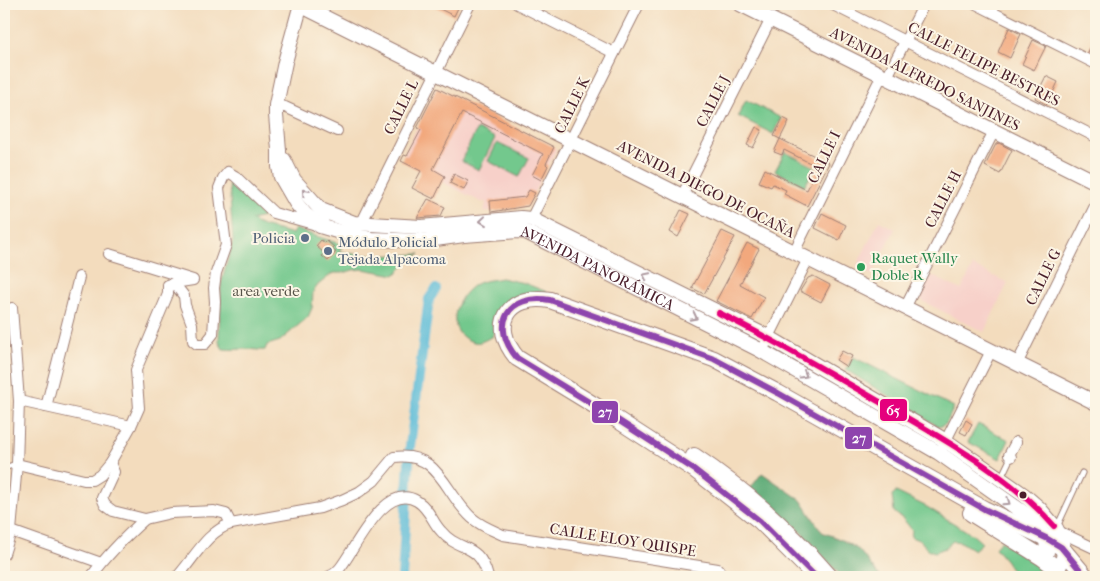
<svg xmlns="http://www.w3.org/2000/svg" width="1100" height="581" font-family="'IM FELL French Canon',serif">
	<rect width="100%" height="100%" fill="#fcf5e5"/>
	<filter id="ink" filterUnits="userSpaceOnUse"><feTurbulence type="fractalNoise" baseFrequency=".02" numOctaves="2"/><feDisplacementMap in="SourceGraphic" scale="10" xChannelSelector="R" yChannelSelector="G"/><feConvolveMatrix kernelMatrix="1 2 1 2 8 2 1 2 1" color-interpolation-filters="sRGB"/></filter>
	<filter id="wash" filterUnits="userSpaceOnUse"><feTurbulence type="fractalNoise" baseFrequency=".0096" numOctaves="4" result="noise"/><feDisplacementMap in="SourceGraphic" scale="20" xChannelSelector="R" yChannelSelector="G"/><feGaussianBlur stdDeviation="1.12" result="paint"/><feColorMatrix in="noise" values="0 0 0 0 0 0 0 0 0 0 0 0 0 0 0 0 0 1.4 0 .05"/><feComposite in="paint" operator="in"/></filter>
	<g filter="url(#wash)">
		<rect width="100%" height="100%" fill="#f3dcbd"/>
		<g fill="#f7d0c9">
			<path d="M 436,89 L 438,89 L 554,147 L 556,150 L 527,206 L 484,212 L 486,202 L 481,202 L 401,161 Z"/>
			<path d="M 879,221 L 895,229 L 872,275 L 856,267 Z"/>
			<path d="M 973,266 L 1008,283 L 984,332 L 922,301 L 920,298 L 931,275 L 961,290 Z"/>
		</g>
		<g fill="#73c88d" stroke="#5e745c">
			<path d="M 746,100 L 781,118 L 773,134 L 738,116 Z"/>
			<path d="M 477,129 L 495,138 L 479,170 L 461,161 Z"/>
			<path d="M 497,143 L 529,158 L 519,177 L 488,161 Z"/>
			<path d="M 785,152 L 815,167 L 805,186 L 775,171 Z"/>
			<path d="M 229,183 L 231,183 L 263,217 L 251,220 C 264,229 278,229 292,234 L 295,229 L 343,245 L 339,251 C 364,258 394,255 420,254 L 406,263 L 395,275 L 363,269 L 353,270 L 343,273 L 333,273 L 318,285 L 313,292 L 312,308 L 308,317 L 280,341 L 267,345 L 265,350 C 259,351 254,349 248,349 C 239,349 232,350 223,349 L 219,342 L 219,336 L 221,284 L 233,241 Z"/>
			<path d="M 536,229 L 758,339 L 759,340 L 757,341 L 536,230 Z"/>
			<path d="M 501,278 L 524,283 L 547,292 L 499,323 L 492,337 C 486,339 480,344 474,342 C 442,334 455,294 478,283 C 484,280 494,280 501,278 Z"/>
			<path d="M 772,347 L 936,442 L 936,443 L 934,444 Z"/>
			<path d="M 853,357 L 954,407 L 946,424 L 939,427 L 846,370 Z"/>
			<path d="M 978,424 L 1009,440 L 1000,459 L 968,442 Z"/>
			<path d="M 896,492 L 927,507 L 973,535 L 982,543 L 974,550 L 961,542 L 953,541 L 945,548 L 935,552 L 928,550 L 921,541 L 911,537 L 912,530 L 904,520 L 894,512 L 892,495 Z"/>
			<path d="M 1001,541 L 1044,570 L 1052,577 L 1016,577 L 1006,561 L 995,548 Z"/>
		</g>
		<path fill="#5eac78" stroke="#546652" d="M 762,473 L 801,500 L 822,532 L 842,540 L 859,550 L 880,577 L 842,577 L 793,524 L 749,490 Z"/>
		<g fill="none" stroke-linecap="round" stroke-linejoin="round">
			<path stroke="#59bad7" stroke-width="10" d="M 402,577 L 410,446 L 429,299 L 436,289"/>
		</g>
		<g id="blocks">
			<g fill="#f2a87d">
				<path d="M 430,4 L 460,4 L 454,16 Z"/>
				<path d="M 759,4 L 782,4 L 778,13 Z"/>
				<path d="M 1009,28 L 1021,34 L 1010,58 L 998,52 Z"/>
				<path d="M 1096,35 L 1096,56 L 1088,52 Z"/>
				<path d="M 1033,40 L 1046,46 L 1034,70 L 1022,64 Z"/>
				<path d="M 1046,76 L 1058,82 L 1047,105 L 1035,98 Z"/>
				<path d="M 437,88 L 554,147 L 546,164 L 548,166 L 541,180 L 532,175 L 543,154 L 462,113 L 433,169 L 445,176 L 434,199 L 412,188 L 421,171 L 401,161 L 404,155 L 407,156 L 421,130 L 417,128 Z"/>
				<path d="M 783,118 L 789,121 L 780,139 L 774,136 Z"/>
				<path d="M 756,127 L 762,130 L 753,148 L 747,145 Z"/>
				<path d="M 780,139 L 829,163 L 807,206 L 784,194 L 786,190 L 773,184 L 771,187 L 759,182 L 765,169 L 807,190 L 818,167 L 784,150 L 782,155 L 774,152 Z"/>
				<path d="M 999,143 L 1012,150 L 1000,174 L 985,166 L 996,144 Z"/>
				<path d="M 454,174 L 468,181 L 464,190 L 450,183 Z"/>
				<path d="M 529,190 L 535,193 L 528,206 L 491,212 L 490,201 L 525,197 Z"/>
				<path d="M 428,199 L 445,207 L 441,216 L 417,218 Z"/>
				<path d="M 681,210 L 690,214 L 678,237 L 670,232 Z"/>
				<path d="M 822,213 L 846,225 L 839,240 L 815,228 Z"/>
				<path d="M 722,231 L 735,237 L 704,294 L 692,288 Z"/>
				<path d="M 321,240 L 325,243 L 327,241 L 334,247 L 332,249 L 336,252 L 328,261 L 322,256 L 324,253 L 316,246 Z"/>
				<path d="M 747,243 L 759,249 L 740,284 L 764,297 L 752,319 L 716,301 Z"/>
				<path d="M 813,276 L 830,285 L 821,302 L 800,291 L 808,278 Z"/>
				<path d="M 842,351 L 852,356 L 847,367 L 836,360 Z"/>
				<path d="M 966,420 L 972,424 L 966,435 L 960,432 Z"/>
			</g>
		</g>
	</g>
	<g filter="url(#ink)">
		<use href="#blocks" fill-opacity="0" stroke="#9e7e74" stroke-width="1"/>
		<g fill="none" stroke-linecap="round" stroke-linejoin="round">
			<g stroke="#9e7e74" stroke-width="7">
				<g id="lane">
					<path d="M 4,468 L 16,464"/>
					<path d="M 1001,478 L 1011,457"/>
					<path d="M 1057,527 L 1082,473"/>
				</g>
			</g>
			<g stroke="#9e7e74" stroke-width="12">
				<g id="street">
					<path d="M 517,4 L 614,53"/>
					<path d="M 831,4 L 1096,137"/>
					<path d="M 976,4 L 1096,64"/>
					<path d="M 887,77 L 924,4"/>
					<path d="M 276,105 L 285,107 L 337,131"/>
					<path d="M 682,196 L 771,19"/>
					<path d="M 531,219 L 639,4"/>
					<path d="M 361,224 L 470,4"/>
					<path d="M 794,252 L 882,75"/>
					<path d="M 109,254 L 193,280 L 174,283"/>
					<path d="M 905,308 L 994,131"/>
					<path d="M 762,351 L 808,259"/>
					<path d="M 1017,364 L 1096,204"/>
					<path d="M 19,401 L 131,426"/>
					<path d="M 46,407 L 79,277"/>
					<path d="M 943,446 L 991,351"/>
					<path d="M 1011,457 L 1009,455 L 1016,442"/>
					<path d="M 110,463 L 114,472 L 102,498 L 105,505 L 113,511 L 145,519 L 171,513 L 214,511 L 226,514 L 231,524 L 320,508 L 342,500 L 359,492 L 374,481 L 394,457 C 440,451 444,493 472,518 C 481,526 492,530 503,535 L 718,569 L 723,577"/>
					<path d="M 17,464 L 84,480 L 92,480 L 100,475 L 110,463 L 131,426 L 139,408 L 136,370 L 168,294 L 168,285 L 174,283 L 184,296 L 185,305 L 192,324 L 193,341 L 197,344 L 205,344 L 213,334 L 215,302 L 214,288 L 216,273 L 226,245 L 219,188 L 223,178 L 228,172 L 235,176 L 274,213 L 320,226 L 327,212"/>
					<path d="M 11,531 L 101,563"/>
					<path d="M 1058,531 L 1096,549"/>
					<path d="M 4,554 L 11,531 L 17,464 L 19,401 L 12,308"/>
					<path d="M 91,577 C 107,555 125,537 145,519"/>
					<path d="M 177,577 C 193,560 207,531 231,524"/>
					<path d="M 328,577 C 333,575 337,572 340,568 C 355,550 384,481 417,501 C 430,509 432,522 441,531 C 459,553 479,541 488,577"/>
				</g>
			</g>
			<g stroke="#9e7e74" stroke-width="16">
				<g id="secondary">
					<path id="s1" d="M 301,4 L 285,62 L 276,105 L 276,115 L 279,150 L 279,167 L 281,177 L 296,203 L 305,214 L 320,226 L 350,235 L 371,239 L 421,241 L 464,235 L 518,231 L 526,232 L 758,349 L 939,453 L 1031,518 L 1046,538 L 1047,552 L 1043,558"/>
					<path d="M 740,4 L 1096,182"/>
					<path d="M 300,5 L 1096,403"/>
					<path d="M 284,160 L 294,180 L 321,210 L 354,223 L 421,227 L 521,218 L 531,219 L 768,337 L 946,441 L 1024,495 L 1039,508 L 1056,528 L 1061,538 L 1064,551 L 1063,558 L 1057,572"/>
				</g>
			</g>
			<g stroke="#9e7e74" stroke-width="18">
				<g id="primary">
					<path d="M 694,456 C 745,490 790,531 830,577"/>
					<path d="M 971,513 L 1043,558 L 1051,564 L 1061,577"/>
					<path d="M 816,577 L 760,521 L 695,470 L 607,413 L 517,358 C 489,325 508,293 550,300 L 714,359 L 778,393 L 984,509 L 1046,538 L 1061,547 L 1086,577"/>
				</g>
			</g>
			<use href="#lane" stroke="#fff" stroke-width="5"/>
			<use href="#street" stroke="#fff" stroke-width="10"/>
			<use href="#secondary" stroke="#fff" stroke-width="14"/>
			<use href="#primary" stroke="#fff" stroke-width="16"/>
			<g stroke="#fcf5e5" stroke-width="10">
				<path id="bus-1" d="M 719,313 C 776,341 830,373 885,405 C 943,439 1010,475 1054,526"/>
			</g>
			<g stroke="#fcf5e5" stroke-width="10">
				<path id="bus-2" d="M 816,577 L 760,521 L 695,470 L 607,413 L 517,358 C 489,325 508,293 550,300 L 714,359 L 778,393 L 984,509 L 1046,538 L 1061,547 L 1086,577"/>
			</g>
			<use href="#bus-1" stroke="#e5007d" stroke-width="6"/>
			<use href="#bus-2" stroke="#8e44ad" stroke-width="6"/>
		</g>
		<defs><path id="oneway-chevron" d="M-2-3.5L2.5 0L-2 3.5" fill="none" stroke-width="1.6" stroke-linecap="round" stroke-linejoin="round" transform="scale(1.25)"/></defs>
		<g stroke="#ae9aa0">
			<use href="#oneway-chevron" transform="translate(305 192) rotate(-132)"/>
			<use href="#oneway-chevron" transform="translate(483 221) rotate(174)"/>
			<use href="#oneway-chevron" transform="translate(646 276) rotate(-154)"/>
			<use href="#oneway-chevron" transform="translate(694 317) rotate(27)"/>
			<use href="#oneway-chevron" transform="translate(804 375) rotate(30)"/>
			<use href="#oneway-chevron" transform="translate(1007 502) rotate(35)"/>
		</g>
	</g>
	<g fill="#5c6f8a" stroke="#fcf5e5" stroke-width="2">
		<circle cx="305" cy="238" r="5"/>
		<circle cx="328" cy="251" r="5"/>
	</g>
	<circle fill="#2e9e5b" stroke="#fcf5e5" stroke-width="2" cx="861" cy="267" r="5"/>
	<circle fill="#4a1f2b" stroke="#fcf5e5" stroke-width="2" cx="1023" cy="495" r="4.5"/>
	<g text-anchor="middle" stroke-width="4" stroke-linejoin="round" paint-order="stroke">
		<g font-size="15" fill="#4a1f2b" stroke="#fcf5e5">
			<text transform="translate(984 64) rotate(27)" y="5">CALLE FELIPE BESTRES</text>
			<text transform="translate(925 79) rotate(27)" y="5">AVENIDA ALFREDO SANJINES</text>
			<text transform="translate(713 101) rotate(-63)" y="5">CALLE J</text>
			<text transform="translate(572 105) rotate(-64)" y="5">CALLE K</text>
			<text transform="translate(401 107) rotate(-64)" y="5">CALLE L</text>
			<text transform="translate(824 157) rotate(-64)" y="5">CALLE I</text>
			<text transform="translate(706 189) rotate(27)" y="5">AVENIDA DIEGO DE OCAÑA</text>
			<text transform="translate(943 199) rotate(-63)" y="5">CALLE H</text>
			<text dy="5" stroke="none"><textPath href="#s1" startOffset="528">AVENIDA PANORÁMICA</textPath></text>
			<text transform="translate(1043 277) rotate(-64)" y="5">CALLE G</text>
			<text transform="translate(623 540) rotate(9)" y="5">CALLE ELOY QUISPE</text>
		</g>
		<g font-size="15" fill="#4e5e75" stroke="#fcf5e5" text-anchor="end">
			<text x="295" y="243">Policia</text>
			<text x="338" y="247" text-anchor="start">Módulo Policial<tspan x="338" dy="17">Tejada Alpacoma</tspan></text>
		</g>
		<g font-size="15" fill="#27864d" stroke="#fcf5e5" text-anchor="start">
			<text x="871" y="263">Raquet Wally<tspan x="871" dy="17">Doble R</tspan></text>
		</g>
		<g font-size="15" fill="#565248" stroke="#fcf5e5">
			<text x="266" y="296">area verde</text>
		</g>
	</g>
	<g stroke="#fcf5e5" stroke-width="2">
		<rect x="879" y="398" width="29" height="24" rx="5" fill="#e5007d"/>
		<rect x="591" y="400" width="28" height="24" rx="5" fill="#8e44ad"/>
		<rect x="844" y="426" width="29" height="24" rx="5" fill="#8e44ad"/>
	</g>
	<g font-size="14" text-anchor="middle" font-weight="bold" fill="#fff">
		<text x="893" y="415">65</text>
		<text x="605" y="417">27</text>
		<text x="859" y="443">27</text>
	</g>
	<rect width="1100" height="581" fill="none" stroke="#fcf5e5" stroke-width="20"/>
</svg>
